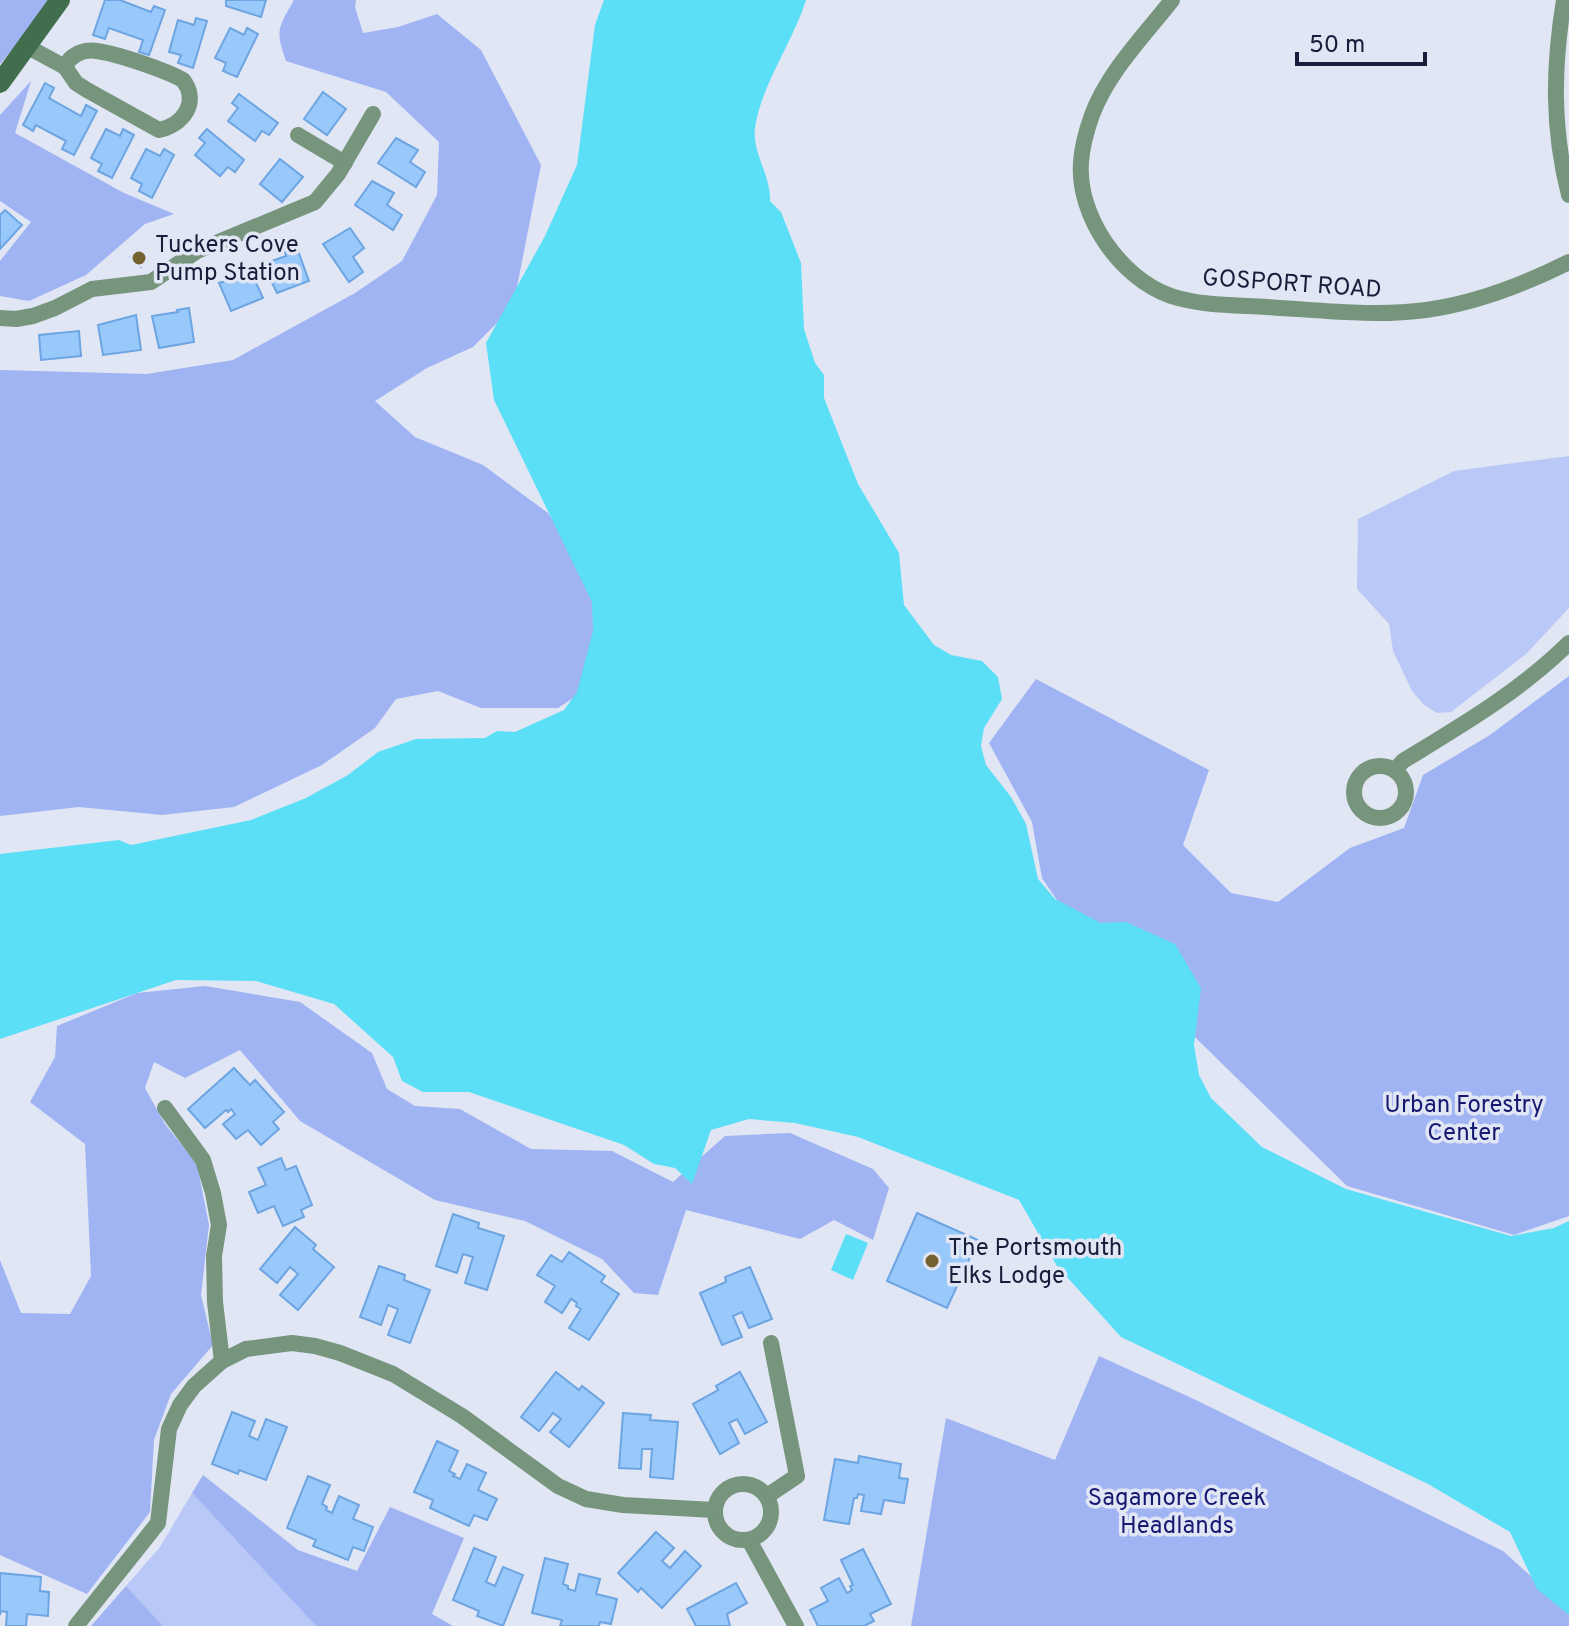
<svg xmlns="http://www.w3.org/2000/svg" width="1569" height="1626" font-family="Overpass,sans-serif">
	<rect width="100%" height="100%" fill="#e1e6f5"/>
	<g fill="#b9c8f7">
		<path d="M 1569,456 L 1569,608 L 1526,654 L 1451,712 L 1437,713 L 1424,705 L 1412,691 L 1393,651 L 1389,624 L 1357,589 L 1358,519 L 1454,471 Z"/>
		<path d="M 192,1493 L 316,1626 L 162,1626 L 126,1586 L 160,1547 Z"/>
	</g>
	<g fill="#a0b3f3">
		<path d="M 0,0 L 50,0 L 40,17 L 0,64 Z"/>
		<path d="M 294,0 L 356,0 L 355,7 L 363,33 L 398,27 L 437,14 L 481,50 L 541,165 L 513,307 L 473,347 L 427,368 L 375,401 L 415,437 L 483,465 L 548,513 L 598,585 L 590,687 L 558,708 L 481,708 L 438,691 L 396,699 L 375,728 L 322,765 L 234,807 L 162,815 L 79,807 L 0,816 L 0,370 L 147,374 L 233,360 L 355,293 L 402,261 L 437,195 L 439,142 L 386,92 L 286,61 C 275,30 278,28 294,0 Z"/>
		<path d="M 31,81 L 15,133 L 124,193 L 174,214 L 145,224 L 86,275 L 29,301 L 0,296 L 0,261 L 31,222 L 0,201 L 0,115 Z"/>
		<path d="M 1569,676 L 1569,1216 L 1514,1235 L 1347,1186 L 1061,906 L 1042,878 L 1032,822 L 989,743 L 1036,679 L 1209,770 L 1183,845 L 1231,893 L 1278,902 L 1350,848 L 1404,828 L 1423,775 L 1490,735 Z"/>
		<path d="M 205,986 L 300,1002 L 372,1053 L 387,1089 L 415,1106 L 460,1109 L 531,1149 L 612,1151 L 673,1182 L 725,1136 L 790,1133 L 873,1169 L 889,1188 L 873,1240 L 834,1220 L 800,1239 L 686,1210 L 658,1295 L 634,1293 L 602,1259 L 525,1221 L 435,1200 L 300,1121 L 240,1050 L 185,1078 L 154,1062 L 145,1088 L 165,1124 L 197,1164 L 209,1225 L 201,1295 L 213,1345 L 171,1394 L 154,1440 L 150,1512 L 87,1594 L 0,1555 L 0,1260 L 21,1313 L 70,1314 L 91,1276 L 85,1144 L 30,1102 L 55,1057 L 57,1026 L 137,993 Z"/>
		<path d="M 1099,1356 L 1196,1400 L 1503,1551 L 1569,1611 L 1569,1626 L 911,1626 L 946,1418 L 1055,1460 Z"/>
		<path d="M 203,1475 L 298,1550 L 357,1571 L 390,1507 L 464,1538 L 432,1614 L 453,1626 L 316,1626 L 192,1493 Z"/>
		<path d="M 126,1586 L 160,1623 L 162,1626 L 91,1626 Z"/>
	</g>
	<g fill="#5bdff6">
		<path d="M 604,0 L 806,0 C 793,42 761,85 755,128 C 752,153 771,175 770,201 L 781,212 L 801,263 L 804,329 L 815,363 L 824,375 L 824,398 L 858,484 L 899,553 L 904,605 L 934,645 L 951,655 L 982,661 L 998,677 L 1002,699 L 984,728 L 981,746 L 986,765 L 1011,797 L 1026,824 L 1038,879 L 1055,899 L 1101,923 L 1126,922 L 1175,944 L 1201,988 L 1194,1045 L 1199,1075 L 1211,1098 L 1262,1147 L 1346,1189 L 1511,1236 L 1554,1228 L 1569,1221 L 1569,1615 L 1537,1589 L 1510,1532 L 1428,1484 L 1121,1337 L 1057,1266 L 1019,1200 L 858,1137 L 795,1123 L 749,1119 L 711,1130 L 692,1184 L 675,1168 L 654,1164 L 624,1145 L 469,1092 L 423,1092 L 402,1081 L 393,1057 L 334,1004 L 256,981 L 176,980 L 0,1039 L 0,854 L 119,840 L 131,845 L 251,820 L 306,798 L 348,775 L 378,752 L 416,739 L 485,738 L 497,731 L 515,732 L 564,710 L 577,692 L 593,631 L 592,602 L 494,400 L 486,343 L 545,236 L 577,165 L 595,25 Z"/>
		<path d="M 846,1234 L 868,1243 L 853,1280 L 831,1270 Z"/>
	</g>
	<g fill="#99c8fa" stroke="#6ca5e2" stroke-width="2">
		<path d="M 105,0 L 120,0 L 151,12 L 154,6 L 165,10 L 149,55 L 139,52 L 143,40 L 109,28 L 105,39 L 93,35 Z"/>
		<path d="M 226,0 L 266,0 L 261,17 L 226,6 Z"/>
		<path d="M 196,18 L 207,21 L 193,68 L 178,63 L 181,55 L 169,52 L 178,20 L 194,25 Z"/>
		<path d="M 230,28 L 244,35 L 247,28 L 258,34 L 237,77 L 223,71 L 226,63 L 215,58 Z"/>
		<path d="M 45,83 L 54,88 L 49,98 L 81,116 L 86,105 L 97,111 L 74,155 L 62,149 L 66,141 L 36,125 L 33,131 L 23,125 Z"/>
		<path d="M 323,92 L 346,109 L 327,135 L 304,119 Z"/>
		<path d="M 239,94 L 278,123 L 269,135 L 262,131 L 255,141 L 228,121 L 238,108 L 232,103 Z"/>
		<path d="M 106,129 L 120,136 L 123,129 L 134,135 L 112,178 L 98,171 L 102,164 L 91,158 Z"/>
		<path d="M 207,129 L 244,160 L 235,172 L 228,167 L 220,176 L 195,155 L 205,143 L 199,138 Z"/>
		<path d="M 396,138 L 418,150 L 410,162 L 425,172 L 416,187 L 378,163 Z"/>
		<path d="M 146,149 L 160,156 L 164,149 L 174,155 L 152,198 L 139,191 L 142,184 L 131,178 Z"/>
		<path d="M 280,159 L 303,177 L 282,202 L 260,184 Z"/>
		<path d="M 372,181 L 394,193 L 387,205 L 402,215 L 393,230 L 355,205 Z"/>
		<path d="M 5,210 L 22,225 L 0,249 L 0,215 Z"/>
		<path d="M 350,228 L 364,248 L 353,257 L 363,272 L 349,282 L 323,244 Z"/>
		<path d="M 297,248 L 309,281 L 277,293 L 263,264 L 286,256 L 285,252 Z"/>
		<path d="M 137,250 L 147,259 L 141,267 L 130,257 Z"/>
		<path d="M 249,267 L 263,298 L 231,311 L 219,283 L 233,279 L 232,276 Z"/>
		<path d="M 189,308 L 194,342 L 159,348 L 152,316 L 178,312 L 177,310 Z"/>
		<path d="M 136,315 L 141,350 L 103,355 L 98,325 Z"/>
		<path d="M 79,331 L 81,356 L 41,360 L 39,335 Z"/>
		<path d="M 234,1068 L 250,1085 L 255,1080 L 284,1112 L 273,1122 L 279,1129 L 261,1145 L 248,1130 L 236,1139 L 223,1124 L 235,1114 L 231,1109 L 228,1112 L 226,1110 L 205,1128 L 188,1109 Z"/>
		<path d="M 281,1158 L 286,1170 L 296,1166 L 312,1205 L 301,1210 L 304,1217 L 283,1226 L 274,1206 L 258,1213 L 249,1192 L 266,1185 L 258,1168 Z"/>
		<path d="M 917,1213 L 978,1240 L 947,1308 L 887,1281 Z"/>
		<path d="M 453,1214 L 479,1223 L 478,1228 L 504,1236 L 487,1290 L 465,1283 L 473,1257 L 463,1254 L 457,1273 L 436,1266 Z"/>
		<path d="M 295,1227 L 316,1245 L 313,1249 L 334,1267 L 298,1310 L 280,1295 L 298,1274 L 290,1267 L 277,1283 L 260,1269 Z"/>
		<path d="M 569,1252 L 605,1276 L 601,1282 L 619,1294 L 589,1340 L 569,1328 L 581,1309 L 576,1306 L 577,1303 L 571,1299 L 562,1313 L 545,1302 L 555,1286 L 537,1275 L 551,1255 L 562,1262 Z"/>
		<path d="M 379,1266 L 405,1275 L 404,1280 L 430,1290 L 410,1343 L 388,1335 L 398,1309 L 388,1305 L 381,1325 L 360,1317 Z"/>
		<path d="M 750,1267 L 772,1319 L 749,1328 L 742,1312 L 733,1316 L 742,1337 L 722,1345 L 700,1293 L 726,1282 L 725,1277 Z"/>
		<path d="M 556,1372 L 579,1390 L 582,1386 L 604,1403 L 569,1447 L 550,1432 L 561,1419 L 553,1413 L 539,1431 L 521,1417 Z"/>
		<path d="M 740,1372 L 767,1422 L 745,1434 L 737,1419 L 729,1423 L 739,1443 L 720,1454 L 693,1404 L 718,1390 L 716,1386 Z"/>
		<path d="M 232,1412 L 255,1421 L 249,1436 L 258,1440 L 266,1419 L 287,1427 L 266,1480 L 239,1470 L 238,1474 L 212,1464 Z"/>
		<path d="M 623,1413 L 651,1415 L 650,1420 L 678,1422 L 673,1479 L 650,1477 L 652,1449 L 642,1449 L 641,1469 L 619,1468 Z"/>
		<path d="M 437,1441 L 458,1451 L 449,1471 L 455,1474 L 453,1476 L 460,1479 L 467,1464 L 486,1473 L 478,1490 L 497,1499 L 487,1520 L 474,1515 L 469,1526 L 430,1508 L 433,1500 L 414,1492 Z"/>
		<path d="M 859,1456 L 901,1464 L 899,1478 L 908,1479 L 904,1503 L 884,1500 L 881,1514 L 861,1511 L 864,1495 L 858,1494 L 857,1498 L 854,1498 L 849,1524 L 824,1520 L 835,1459 L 858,1463 Z"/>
		<path d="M 308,1476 L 330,1485 L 322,1504 L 327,1507 L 326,1510 L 332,1513 L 339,1496 L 359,1505 L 353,1519 L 373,1527 L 364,1551 L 353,1547 L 348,1560 L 313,1546 L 316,1540 L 287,1528 Z"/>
		<path d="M 656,1532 L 674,1548 L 662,1561 L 670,1568 L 685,1551 L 701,1566 L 662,1608 L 641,1588 L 638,1592 L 618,1573 Z"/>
		<path d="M 474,1548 L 496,1557 L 486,1582 L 495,1586 L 503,1567 L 523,1575 L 503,1626 L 477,1616 L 479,1611 L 453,1600 Z"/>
		<path d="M 863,1549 L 891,1604 L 870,1614 L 874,1621 L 864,1626 L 818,1626 L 810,1610 L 828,1601 L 821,1588 L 839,1578 L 847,1593 L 852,1590 L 850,1586 L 853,1585 L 841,1560 Z"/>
		<path d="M 545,1558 L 568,1564 L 563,1584 L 568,1586 L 568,1589 L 575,1591 L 579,1574 L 600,1579 L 596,1594 L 617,1599 L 611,1624 L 600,1622 L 599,1626 L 560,1626 L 562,1620 L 532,1613 Z"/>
		<path d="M 0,1573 L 41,1577 L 40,1591 L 49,1592 L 48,1616 L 27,1614 L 26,1626 L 6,1626 L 7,1612 L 1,1611 L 0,1615 Z"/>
		<path d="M 736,1583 L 747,1603 L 727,1614 L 730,1626 L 696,1626 L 687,1609 Z"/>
	</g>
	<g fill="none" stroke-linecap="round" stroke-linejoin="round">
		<g stroke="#77957d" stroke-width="16">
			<path d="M 1172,0 C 1144,36 1108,72 1092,115 C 1087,129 1082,147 1081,162 C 1077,216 1120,278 1171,296 C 1202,306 1235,305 1267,307 C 1320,310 1373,317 1426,310 C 1477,303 1523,285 1569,262"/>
			<path d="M 1564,0 C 1553,67 1552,129 1569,195"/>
			<path d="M 28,47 L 65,67 L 76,83 L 87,90 L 159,130 C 183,125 200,102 183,80 C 165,70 118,54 97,51 C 83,49 70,55 65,67"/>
			<path d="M 298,135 L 345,163"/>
			<path d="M 0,318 L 16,319 L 33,316 L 55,308 L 92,289 L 151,282 L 197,251 L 315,202 L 338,174 L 373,114"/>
			<circle cx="1380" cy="792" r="26"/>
			<path d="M 1395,770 L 1403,761 C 1462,725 1519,692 1569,643"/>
			<path d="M 165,1108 L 203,1160 L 213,1193 L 219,1225 L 214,1256 L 215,1302 L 222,1361"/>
			<circle cx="743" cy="1512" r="28"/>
			<path d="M 767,1496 L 797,1476 L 771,1343"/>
			<path d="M 749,1540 L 796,1626"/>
			<path d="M 76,1626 L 158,1523 L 169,1429 L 180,1405 L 194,1386 L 222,1361 L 246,1349 L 292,1343 L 315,1346 L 340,1353 L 393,1374 L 462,1416 L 558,1486 L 586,1499 L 623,1505 L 714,1510"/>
		</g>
		<path stroke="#416e4c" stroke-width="20" d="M 0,83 L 60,0"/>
	</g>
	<g fill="#746331" stroke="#e1e6f5" stroke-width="3">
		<circle cx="139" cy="258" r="8"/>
		<circle cx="932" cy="1261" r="8"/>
	</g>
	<g text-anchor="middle" stroke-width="7" stroke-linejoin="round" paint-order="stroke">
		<g font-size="24" fill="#171e3a" stroke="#e1e6f5" text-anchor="start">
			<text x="155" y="252">Tuckers Cove<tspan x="155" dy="28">Pump Station</tspan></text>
			<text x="948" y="1255">The Portsmouth<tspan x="948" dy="28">Elks Lodge</tspan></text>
		</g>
		<g font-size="24" fill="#171e3a" stroke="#e1e6f5">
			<text transform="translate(1292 283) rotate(4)" y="8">GOSPORT ROAD</text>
		</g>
		<g font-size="24" fill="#161972" stroke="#e1e6f5">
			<text x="1464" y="1112">Urban Forestry<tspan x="1464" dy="28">Center</tspan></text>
			<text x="1177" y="1505">Sagamore Creek<tspan x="1177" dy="28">Headlands</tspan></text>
		</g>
	</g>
	<path d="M1297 52v12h128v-12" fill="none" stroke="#171e3a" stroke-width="4"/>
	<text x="1309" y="52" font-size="24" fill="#171e3a" stroke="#e1e6f5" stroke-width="6" paint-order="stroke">50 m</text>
</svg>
